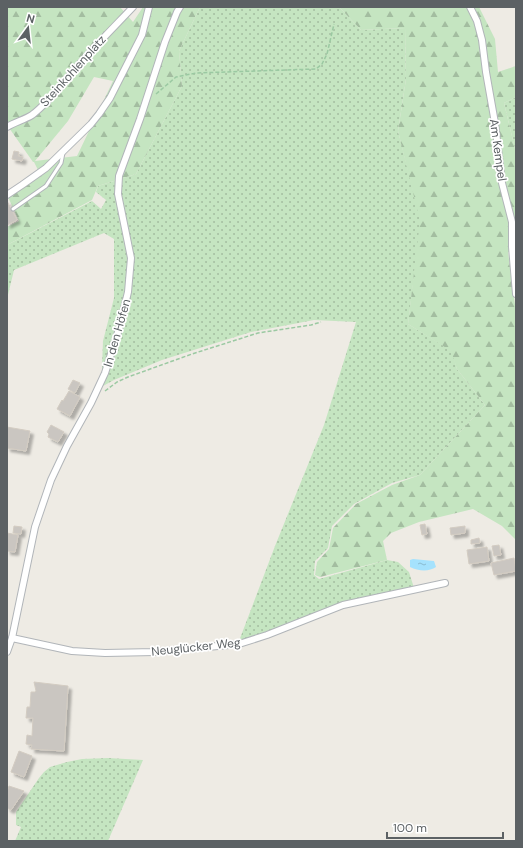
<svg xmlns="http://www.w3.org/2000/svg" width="523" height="848" font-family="'DM Sans',sans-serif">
	<defs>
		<pattern id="grass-dots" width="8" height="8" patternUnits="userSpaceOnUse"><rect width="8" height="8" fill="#c5e5c1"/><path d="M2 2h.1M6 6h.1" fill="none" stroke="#a3bda0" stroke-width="1.8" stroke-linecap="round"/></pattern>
		<pattern id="forest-firs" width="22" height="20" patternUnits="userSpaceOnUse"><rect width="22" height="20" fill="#c5e5c1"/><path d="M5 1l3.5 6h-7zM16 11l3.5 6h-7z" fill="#a3bda0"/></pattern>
		<pattern id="water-ripples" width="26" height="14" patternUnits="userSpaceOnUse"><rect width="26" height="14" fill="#a5e2fd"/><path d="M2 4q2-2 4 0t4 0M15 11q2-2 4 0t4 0" fill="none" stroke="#8abbd0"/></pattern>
		<filter id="shadow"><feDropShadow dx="3.5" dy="3.5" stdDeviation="1" flood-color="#0004"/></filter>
	</defs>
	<rect width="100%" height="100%" fill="#eeebe4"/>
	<g fill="url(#grass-dots)">
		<path d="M 200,7 L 339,7 L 361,30 L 405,28 L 406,79 L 398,131 L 421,221 L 408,324 L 452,351 L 457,369 L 485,405 L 420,475 L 392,483 L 354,504 L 332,526 L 328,548 L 315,561 L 314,575 L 319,579 L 387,560 L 398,562 L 409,572 L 414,588 L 376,595 L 239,641 L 275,546 L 324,425 L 356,322 L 314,320 L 251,332 L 162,360 L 114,380 L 103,386 L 102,367 L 103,341 L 114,298 L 114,239 L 104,233 L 14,270 L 7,299 L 7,245 L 92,201 L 101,209 L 106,200 L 96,192 L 98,186 L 136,174 L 182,86 L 179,51 Z"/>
		<path d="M 516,97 L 516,153 L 504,103 Z"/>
		<path d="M 108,758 L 143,760 L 108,841 L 15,841 L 21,827 L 16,825 L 16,812 L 39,778 L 44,772 L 50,767 L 67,762 L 82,759 Z"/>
	</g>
	<g fill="url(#forest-firs)" fill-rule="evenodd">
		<path d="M 7,7 L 120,7 L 133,22 L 143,7 L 200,7 L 179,51 L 182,86 L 136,174 L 98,186 L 92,200 L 7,245 L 7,227 L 19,221 L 8,197 L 41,176 L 34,162 L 33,162 L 7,125 ZM 94,77 L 113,81 L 77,156 L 35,161 L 68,121 Z"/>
		<path d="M 339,7 L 479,7 L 495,39 L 498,72 L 516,66 L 516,97 L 504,103 L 516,153 L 516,253 L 508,252 L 516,312 L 516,540 L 502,526 L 473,509 L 419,522 L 391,533 L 383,541 L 387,560 L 320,577 L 315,575 L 317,562 L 329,549 L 333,528 L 356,504 L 392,485 L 420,475 L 485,405 L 457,369 L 451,351 L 408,324 L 420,221 L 398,131 L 406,79 L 405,28 L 361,30 Z"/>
	</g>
	<path fill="url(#water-ripples)" d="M 413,559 L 434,561 L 436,567 C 429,572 418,571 410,567 L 410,560 Z"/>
	<g fill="#cac6c1" stroke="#d3ccc2" filter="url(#shadow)">
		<path d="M 14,151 L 19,152 L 18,156 L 23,157 L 22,161 L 12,159 Z"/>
		<path d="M 7,201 L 17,220 L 7,225 Z"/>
		<path d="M 73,380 L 80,383 L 75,393 L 68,389 Z"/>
		<path d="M 69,391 L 80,397 L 70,416 L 57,409 L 62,400 L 63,401 Z"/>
		<path d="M 51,425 L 64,432 L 58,442 L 48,437 L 49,434 L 47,432 Z"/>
		<path d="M 7,427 L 30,431 L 26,451 L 7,448 Z"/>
		<path d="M 425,524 L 427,534 L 422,535 L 420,525 Z"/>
		<path d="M 14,526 L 22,527 L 21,534 L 13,533 Z"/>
		<path d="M 465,526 L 465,533 L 451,535 L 450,528 Z"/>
		<path d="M 7,533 L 18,535 L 15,552 L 7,551 Z"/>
		<path d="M 479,538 L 480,543 L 471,544 L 471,540 Z"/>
		<path d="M 499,545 L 501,555 L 494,556 L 492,546 Z"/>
		<path d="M 487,547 L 489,561 L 469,564 L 467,550 Z"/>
		<path d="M 514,558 L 516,571 L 494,575 L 491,563 Z"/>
		<path d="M 34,682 L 68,686 L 64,751 L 31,749 L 32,745 L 26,744 L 27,735 L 32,736 L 33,718 L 26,718 L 27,707 L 30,707 L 31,692 L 35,692 L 36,691 Z"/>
		<path d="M 19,751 L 32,756 L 24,777 L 11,772 Z"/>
		<path d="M 9,786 L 24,791 L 11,810 L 7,808 L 7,792 Z"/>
	</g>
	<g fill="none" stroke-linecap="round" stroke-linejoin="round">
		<g stroke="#b1b5b9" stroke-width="5">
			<path id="service" d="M 13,209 L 46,186 L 61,163 L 63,153"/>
		</g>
		<g stroke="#b1b5b9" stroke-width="8">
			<g id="minor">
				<path d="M 470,7 L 477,21 L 482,40 L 486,72 L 495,123 L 502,183 L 512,222 L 512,247 L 516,294"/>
				<path d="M 7,127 C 15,122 24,120 32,115 C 49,102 62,84 76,68 C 94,47 114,27 133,7"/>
				<path d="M 7,195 L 22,185 L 46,168 L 91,124 L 99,114 L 110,98 L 142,35 L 149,7"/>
				<path d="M 12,638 L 72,651 L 105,653 L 155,652 L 239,644 L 267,635 L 343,605 L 445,583"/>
				<path d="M 7,652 L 12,638 L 35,527 L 51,480 L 67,446 L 91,403 L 105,373 L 119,329 L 128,292 L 131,258 L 118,194 L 119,176 L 140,119 L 165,42 L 177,12 L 180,7"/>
			</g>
		</g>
		<g stroke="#9bc9a2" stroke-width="1.5" stroke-dasharray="4 2" stroke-linecap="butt">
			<path d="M 156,94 L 176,77 L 196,73 L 316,69 L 322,64 L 327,54 L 334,24"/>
			<path d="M 105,391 L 117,382 L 128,377 L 192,354 L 258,333 L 311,325 L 321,322"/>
		</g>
		<use href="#service" stroke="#fff" stroke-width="3"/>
		<use href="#minor" stroke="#fff" stroke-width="6"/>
	</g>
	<g text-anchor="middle" stroke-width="3.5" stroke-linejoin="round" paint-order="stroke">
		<g font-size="12" fill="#5c6164" stroke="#fff">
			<text transform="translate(73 71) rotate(-48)" y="4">Steinkohlenplatz</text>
			<text transform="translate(498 150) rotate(82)" y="4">Am Kempel</text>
			<text transform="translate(117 333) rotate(-74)" y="4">In den Höfen</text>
			<text transform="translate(196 647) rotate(-6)" y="4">Neuglücker Weg</text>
		</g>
	</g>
	<rect width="523" height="848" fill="none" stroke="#5c6164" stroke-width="16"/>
	<g transform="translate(28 28) rotate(15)" stroke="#ffffff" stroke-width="3" paint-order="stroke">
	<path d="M0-3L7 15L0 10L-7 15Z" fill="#5c6164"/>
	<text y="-6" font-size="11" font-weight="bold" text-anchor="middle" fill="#5c6164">N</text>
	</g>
	<path d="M387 832v6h116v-6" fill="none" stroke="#5c6164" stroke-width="2"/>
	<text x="393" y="832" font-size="12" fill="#5c6164" stroke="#ffffff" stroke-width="3" paint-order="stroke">100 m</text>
</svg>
